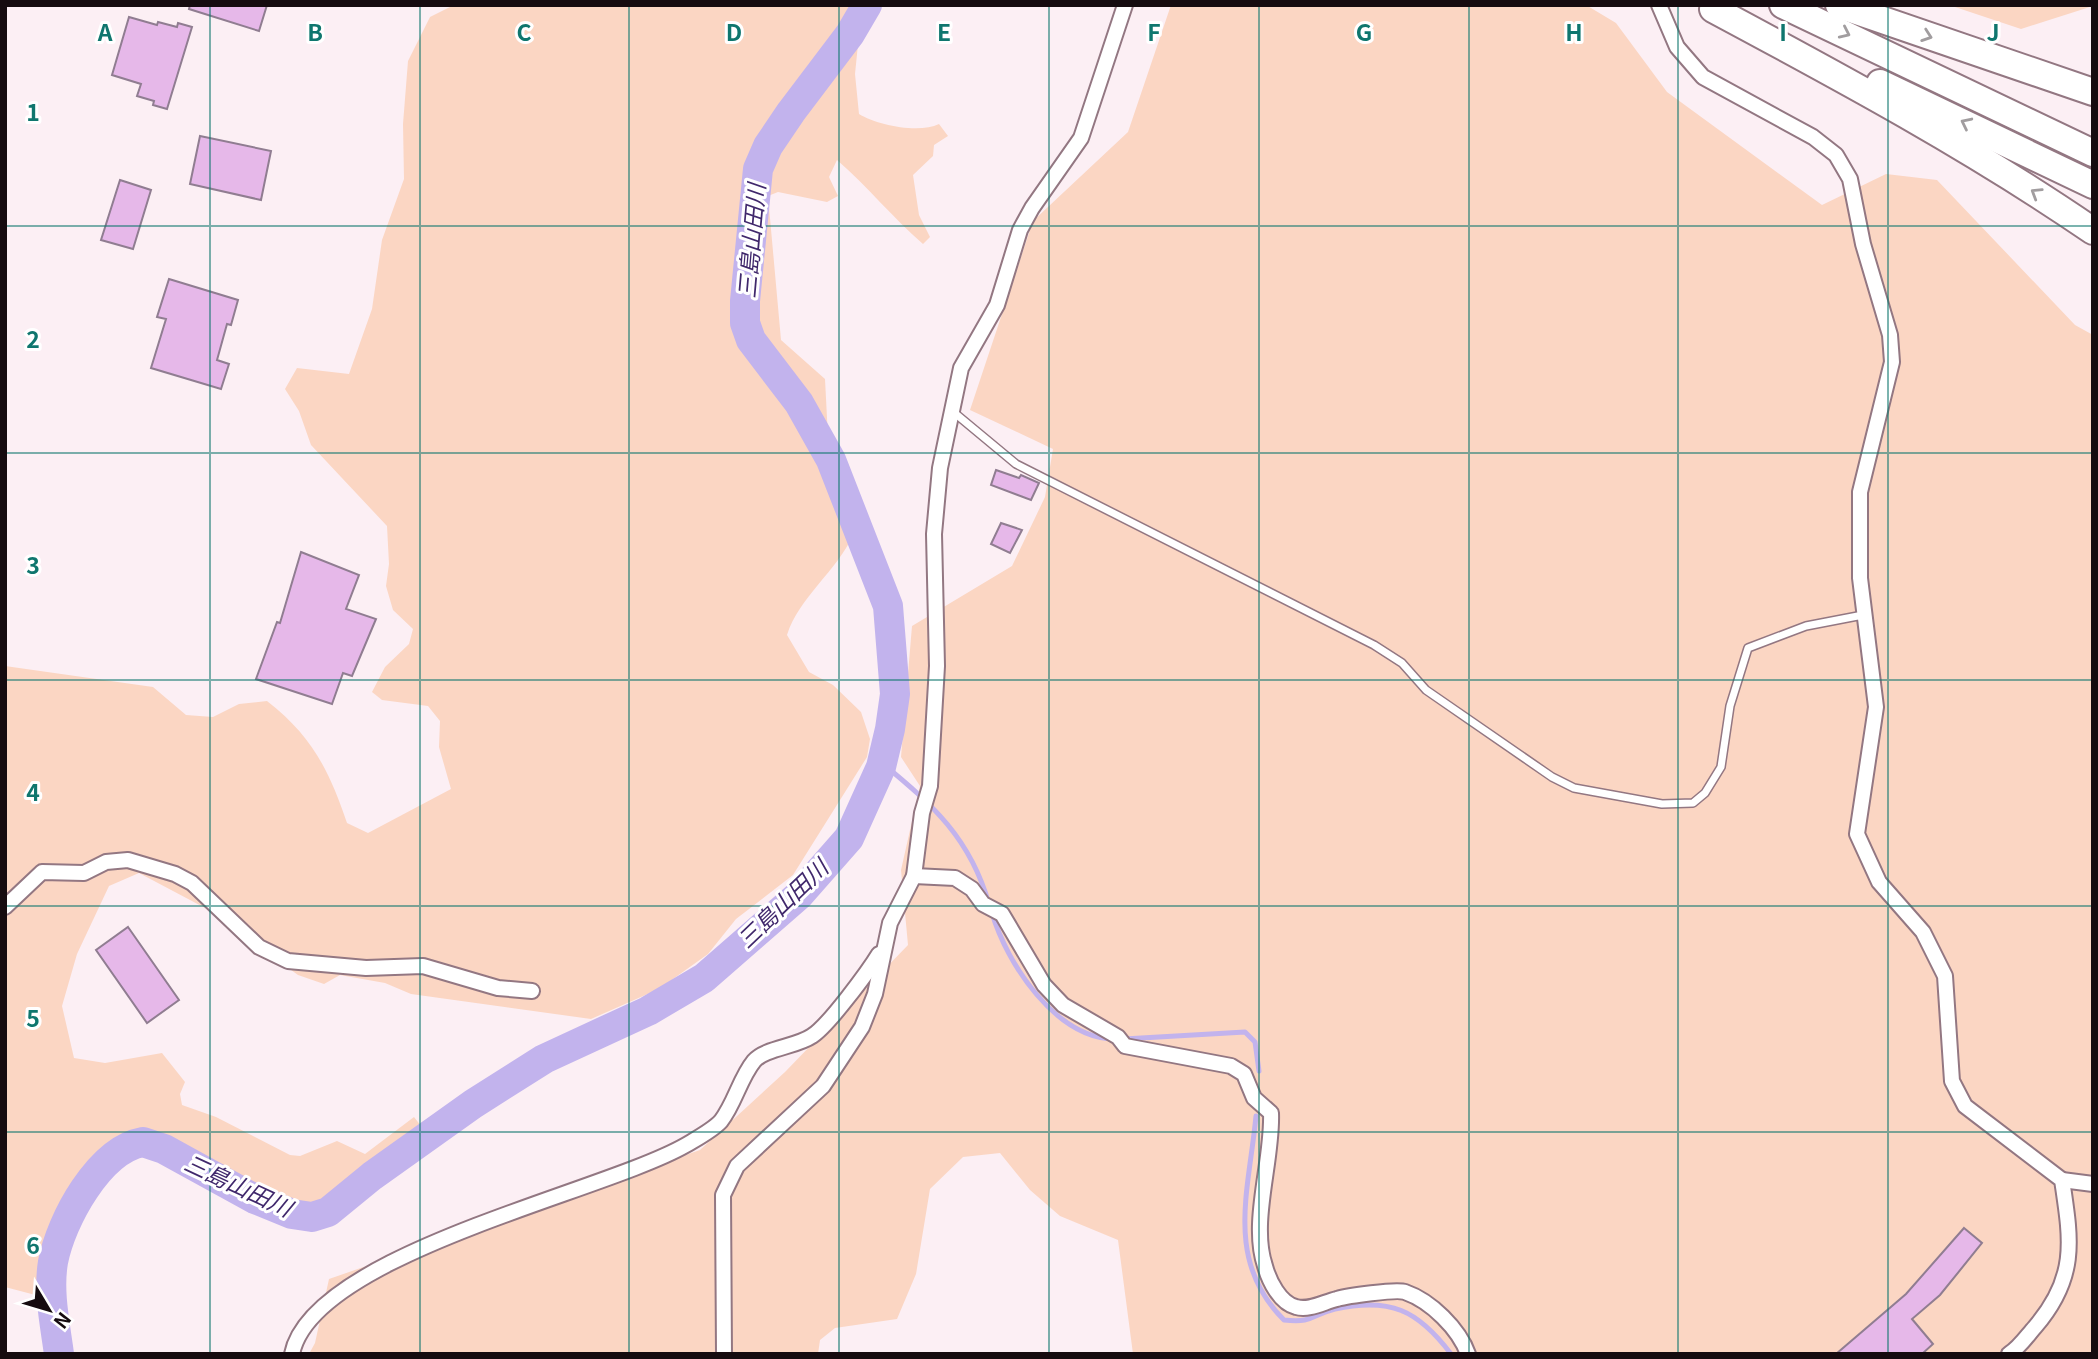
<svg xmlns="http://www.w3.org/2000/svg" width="2098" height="1359" font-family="Georgia,'Noto Sans JP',serif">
	<rect width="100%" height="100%" fill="#fceff4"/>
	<g fill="#fbd6c3">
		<path d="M 454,5 L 862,5 L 855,74 L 859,114 C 877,125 919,134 939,124 L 948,136 L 934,145 L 933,156 L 913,175 L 919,215 L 930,237 L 923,244 C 893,218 868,187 837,160 L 829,177 L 838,196 L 827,202 L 778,192 L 768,196 L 781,340 L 825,379 L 830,476 L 853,535 C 837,571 799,597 787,635 L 809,672 L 833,685 L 861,712 L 870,739 L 867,757 L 793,875 L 736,919 L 708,954 L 659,989 L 591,1019 L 411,994 L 385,983 L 340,975 L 324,984 L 298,975 L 207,909 L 139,873 L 109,886 L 77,954 L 62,1006 L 74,1058 L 105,1063 L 162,1053 L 185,1082 L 180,1094 L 182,1105 L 216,1117 L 290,1155 L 300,1156 L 337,1141 L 365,1154 L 414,1117 L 425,1131 L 387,1156 L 335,1201 L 305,1214 L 148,1133 L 126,1135 L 96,1159 L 94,1200 L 72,1238 L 63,1268 L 43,1297 L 5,1287 L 5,666 L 153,687 L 186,715 L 213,717 L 239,704 L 267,701 C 312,736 329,770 347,823 L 368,833 L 451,789 L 439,747 L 440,721 L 428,706 L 382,700 L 372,692 L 385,667 L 409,644 L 413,629 L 393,610 L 386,586 L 389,564 L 387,526 L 311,445 L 299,411 L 285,389 L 297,368 L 349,374 L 372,309 L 382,240 L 404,179 L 403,124 L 408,61 L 430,17 Z"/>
		<path d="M 1171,5 L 1586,5 L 1616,23 L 1667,92 L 1822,205 L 1886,174 L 1937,180 L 2075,325 L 2093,335 L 2093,1354 L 1133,1354 L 1118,1240 L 1060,1216 L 1030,1190 L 1000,1153 L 963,1157 L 930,1189 L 916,1274 L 897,1319 L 835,1328 L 820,1340 L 818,1354 L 309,1354 L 315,1343 L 329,1279 L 700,1150 L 785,1072 L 908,945 L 901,870 L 920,786 L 901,757 L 912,626 L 1012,566 L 1045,497 L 1053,449 L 970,410 L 1033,221 L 1128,132 Z"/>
		<path d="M 1949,5 L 2093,5 L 2093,6 L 2021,29 Z"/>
	</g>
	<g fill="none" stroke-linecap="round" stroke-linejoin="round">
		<g stroke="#c2b3ed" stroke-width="5">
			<path d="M 882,763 C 933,805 970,838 989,904"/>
			<path d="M 992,913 C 1007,964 1056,1038 1114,1039"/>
			<path d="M 1124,1039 L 1245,1032 L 1255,1042 L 1259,1071"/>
			<path d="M 1256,1116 C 1249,1191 1224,1260 1284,1320 C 1315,1323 1310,1315 1335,1309 C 1390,1297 1418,1310 1451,1354"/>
		</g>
		<path stroke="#c2b3ed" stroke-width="30" d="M 59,1354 C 55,1324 48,1292 53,1262 C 61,1220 99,1150 143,1142 L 164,1149 L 255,1199 L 292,1214 L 312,1217 L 328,1212 L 372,1176 L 473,1104 L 544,1059 L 648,1011 L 704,978 L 798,896 L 849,838 L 881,767 L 890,729 L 895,694 L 888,606 L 831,460 L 799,403 L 751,340 L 745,323 L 745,301 L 758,169 L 768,146 L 791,112 L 850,34 L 867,5"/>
	</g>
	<g fill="#e6b8e9" stroke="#907d91" stroke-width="2">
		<path d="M 190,5 L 267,5 L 259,31 L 189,9 Z"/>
		<path d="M 129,17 L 157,25 L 158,22 L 177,27 L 178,23 L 192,27 L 167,109 L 153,105 L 154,101 L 137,96 L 141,84 L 112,75 Z"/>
		<path d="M 200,136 L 271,151 L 261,200 L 190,184 Z"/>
		<path d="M 120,180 L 151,190 L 133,249 L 101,240 Z"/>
		<path d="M 169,279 L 238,300 L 231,325 L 227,324 L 217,360 L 229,364 L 221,389 L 151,368 L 166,319 L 157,317 Z"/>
		<path d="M 996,470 L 1019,478 L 1021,475 L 1039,483 L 1031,500 L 991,485 Z"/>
		<path d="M 1001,523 L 1022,530 L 1010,553 L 991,544 Z"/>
		<path d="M 301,552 L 359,575 L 346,609 L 376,619 L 352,676 L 343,673 L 332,704 L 256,679 L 277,622 L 280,623 Z"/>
		<path d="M 128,927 L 179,1000 L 147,1023 L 96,950 Z"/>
		<path d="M 1964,1228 L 1982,1243 L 1940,1295 L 1912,1319 L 1933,1344 L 1922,1354 L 1836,1354 L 1906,1294 Z"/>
	</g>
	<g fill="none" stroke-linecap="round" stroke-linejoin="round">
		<g stroke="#937782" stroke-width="10">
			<path id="service" d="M 951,410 L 1016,464 L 1374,645 L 1402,663 L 1426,690 L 1552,777 L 1574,788 L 1662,804 L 1693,803 L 1705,793 L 1721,767 L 1730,706 L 1748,648 L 1806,626 L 1863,615"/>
		</g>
		<g stroke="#937782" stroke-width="18">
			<g id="minor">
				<path d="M 1659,5 L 1677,47 L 1703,77 L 1813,137 L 1836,155 L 1850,179 L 1863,244 L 1890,335 L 1892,362 L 1860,492 L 1860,578 L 1876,707 L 1857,834 L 1879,882 L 1923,932 L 1945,976 L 1952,1081 L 1965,1106 L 2062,1180 C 2071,1240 2078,1277 2035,1327 C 2027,1336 2019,1348 2009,1354"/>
				<path d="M 914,876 L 955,878 L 972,889 L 983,904 L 1002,914 L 1044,985 L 1063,1005 L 1118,1037 L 1125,1046 L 1231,1066 L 1244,1074 L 1254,1098 L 1271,1113 C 1273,1160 1250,1222 1265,1266 C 1269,1281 1280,1303 1296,1307 C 1309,1311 1324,1302 1337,1299 C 1347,1296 1396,1289 1405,1292 C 1431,1301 1459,1329 1468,1354"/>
				<path d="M 5,907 L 42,872 L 84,873 L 106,862 L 128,860 L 175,874 L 192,883 L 259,947 L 288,961 L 366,968 L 423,966 L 498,988 L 532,991"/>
				<path d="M 2062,1180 L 2093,1184"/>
				<path d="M 292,1354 C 312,1254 602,1193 686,1145 C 696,1139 713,1130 721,1121 C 735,1103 740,1078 754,1061 C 765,1048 796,1047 812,1036 C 828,1026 868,972 879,954"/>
				<path d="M 724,1354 L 723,1195 L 737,1166 L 823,1086 L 862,1027 L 875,994 L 890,923 L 914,876 L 922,813 L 930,786 L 937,666 L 934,534 L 940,468 L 961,368 L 997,305 L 1020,230 L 1032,208 L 1081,138 L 1125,5"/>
			</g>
		</g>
		<g stroke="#937782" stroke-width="30">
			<g id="motorway">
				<path d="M 1783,5 L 2093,153"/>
				<path d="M 1839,5 L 2093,92"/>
				<path d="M 1713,9 C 1842,78 1972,148 2093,231"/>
				<path d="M 1880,83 L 2093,185"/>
			</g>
		</g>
		<use href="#service" stroke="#fff" stroke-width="7"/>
		<use href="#minor" stroke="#fff" stroke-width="14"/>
		<use href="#motorway" stroke="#fff" stroke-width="26"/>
	</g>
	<defs><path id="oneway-chevron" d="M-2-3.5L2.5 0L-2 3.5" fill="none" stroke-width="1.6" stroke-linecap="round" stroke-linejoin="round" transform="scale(1.75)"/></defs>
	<g stroke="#a19d9f">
		<use href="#oneway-chevron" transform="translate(1845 33) rotate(25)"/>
		<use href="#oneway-chevron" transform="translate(1927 36) rotate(19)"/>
		<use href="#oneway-chevron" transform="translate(1966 123) rotate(-154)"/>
		<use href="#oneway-chevron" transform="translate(2036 193) rotate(-148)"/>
	</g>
	<path fill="none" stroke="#0f766e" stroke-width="2" stroke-opacity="0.55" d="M 210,5 L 210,1354M 420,5 L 420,1354M 629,5 L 629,1354M 839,5 L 839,1354M 1049,5 L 1049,1354M 1259,5 L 1259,1354M 1469,5 L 1469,1354M 1678,5 L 1678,1354M 1888,5 L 1888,1354M 5,226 L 2093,226M 5,453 L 2093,453M 5,680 L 2093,680M 5,906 L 2093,906M 5,1132 L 2093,1132"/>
	<g text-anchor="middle" stroke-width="6" stroke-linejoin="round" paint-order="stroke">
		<g font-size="23" font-style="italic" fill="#40286c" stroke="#fff">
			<text transform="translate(752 241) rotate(-85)" y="8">三島山田川</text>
			<text transform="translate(783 904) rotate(-44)" y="8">三島山田川</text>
			<text transform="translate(238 1186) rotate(25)" y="8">三島山田川</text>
		</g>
	</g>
	<g font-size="23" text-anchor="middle" font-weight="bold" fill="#0f766e" stroke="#fff" stroke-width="6" stroke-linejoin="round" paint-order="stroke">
		<text x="105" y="41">A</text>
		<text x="315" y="41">B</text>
		<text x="524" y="41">C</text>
		<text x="734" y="41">D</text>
		<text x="944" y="41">E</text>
		<text x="1154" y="41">F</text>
		<text x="1364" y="41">G</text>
		<text x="1574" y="41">H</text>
		<text x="1783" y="41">I</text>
		<text x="1993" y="41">J</text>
		<text x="33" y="121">1</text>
		<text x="33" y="348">2</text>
		<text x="33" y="574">3</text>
		<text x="33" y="801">4</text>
		<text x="33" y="1027">5</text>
		<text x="33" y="1254">6</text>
	</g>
	<rect width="2098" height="1359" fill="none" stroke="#150b0f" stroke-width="14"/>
	<g transform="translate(49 1310) rotate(128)" stroke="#ffffff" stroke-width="5" paint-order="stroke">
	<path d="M0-5L12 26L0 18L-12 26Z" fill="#150b0f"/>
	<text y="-10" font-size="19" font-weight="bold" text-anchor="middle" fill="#150b0f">N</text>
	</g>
</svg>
